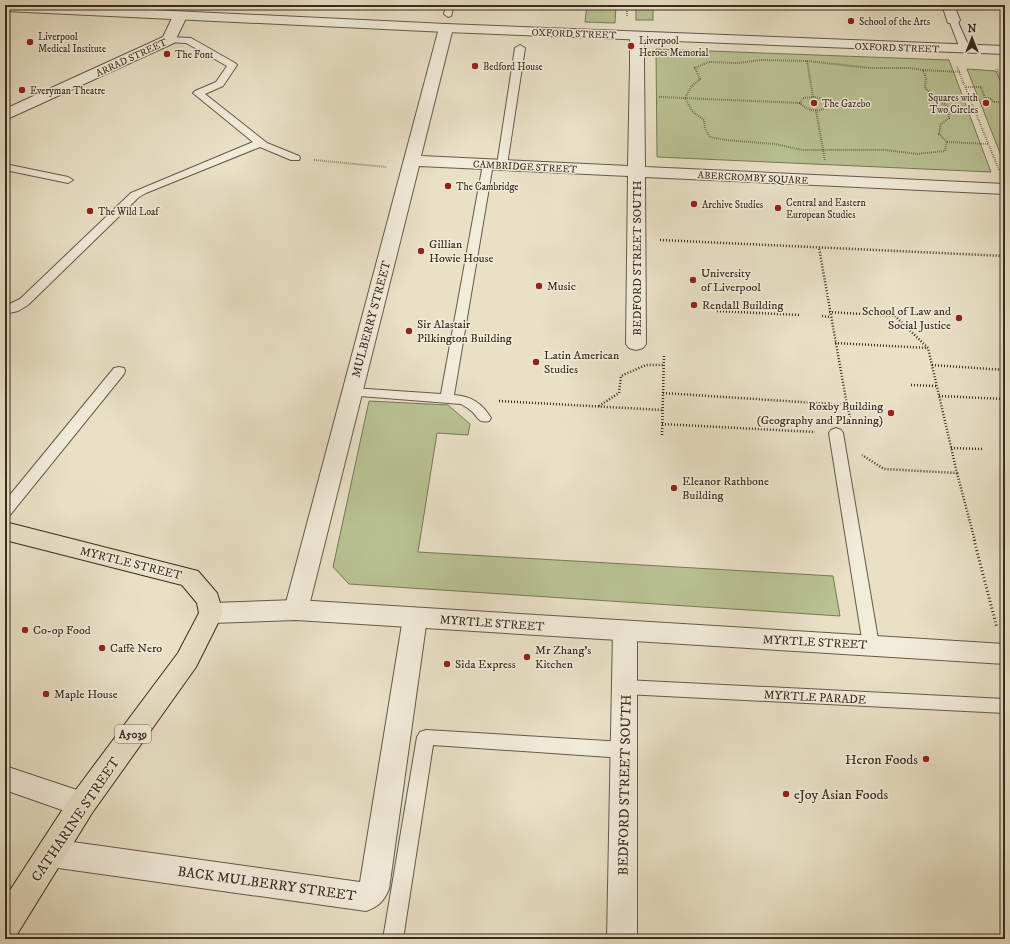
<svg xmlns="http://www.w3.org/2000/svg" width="1010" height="944" font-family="'IM FELL DW Pica',serif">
	<rect width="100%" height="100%" fill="#e9e0c6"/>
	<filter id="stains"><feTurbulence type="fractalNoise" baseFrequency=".005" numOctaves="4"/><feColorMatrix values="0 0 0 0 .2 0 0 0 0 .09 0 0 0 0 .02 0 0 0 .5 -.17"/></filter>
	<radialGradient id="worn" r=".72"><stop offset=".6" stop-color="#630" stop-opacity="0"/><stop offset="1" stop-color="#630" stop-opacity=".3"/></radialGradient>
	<g fill="#b9c293" stroke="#797759">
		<path d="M 587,5 L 616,5 L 615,23 L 585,22 Z"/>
		<rect x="636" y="5" width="17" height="15"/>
		<path d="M 656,49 L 949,60 L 991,172 L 657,157 Z"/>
		<path d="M 967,69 L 996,71 L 1005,92 L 1005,159 L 1002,158 Z"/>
		<path d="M 369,401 L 448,405 L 470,424 L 468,435 L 437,433 L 418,552 L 833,576 L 840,616 L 349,584 L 333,567 Z"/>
	</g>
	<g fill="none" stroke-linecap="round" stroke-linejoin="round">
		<g stroke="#655949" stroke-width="2">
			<g id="service">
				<path d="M 446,5 L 454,5 L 451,16 L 448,17 L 444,14 Z"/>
				<path d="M 953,17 L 957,20 L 970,49 L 968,51 L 965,52 L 960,49 L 949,20 Z"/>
				<path d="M 169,37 L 191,38 L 235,63 L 237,65 L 223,86 L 205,94 L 267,143 L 299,156 L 300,158 L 299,160 L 291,160 L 260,147 L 146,193 L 139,197 L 28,305 L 18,311 L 5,314 L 5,306 L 20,299 L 131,193 L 253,142 L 193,93 L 195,91 L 216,82 L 227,66 L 186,43 L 166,42 L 164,40 Z"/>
				<path d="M 520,45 L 525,48 L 507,165 L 502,168 L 497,165 L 515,48 Z"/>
				<path d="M 488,161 L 493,164 L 454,395 C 471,396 482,403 491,418 L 489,421 C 477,424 478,415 470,410 C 468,408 464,406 461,404 L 347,395 L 345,392 L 347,389 L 352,388 L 441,394 L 483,164 Z"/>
				<path d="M 5,164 L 68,177 L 73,180 L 68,183 L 5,170 Z"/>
				<path d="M 119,367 L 124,368 L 125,371 L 124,374 L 10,515 L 5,516 L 5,501 L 114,368 Z"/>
				<path d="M 836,428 L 841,430 L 843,433 L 879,645 L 877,650 L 871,652 L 865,650 L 863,645 L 829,433 L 831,430 Z"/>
				<path d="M 625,680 L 1005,699 L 1005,713 L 625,694 L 619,692 L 617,687 L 619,682 Z"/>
				<path d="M 426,730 L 624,742 L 630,745 L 633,750 L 630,755 L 624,758 L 433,745 L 403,939 L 383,939 L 417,737 L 420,732 Z"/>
			</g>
		</g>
		<g stroke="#655949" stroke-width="2">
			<g id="pedestrian">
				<path d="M 942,5 L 954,5 L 960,20 L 958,23 L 948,23 Z"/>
				<path d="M 637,32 L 642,33 L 644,36 L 644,66 L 642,69 L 637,70 L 632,69 L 630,66 L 630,36 L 632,33 Z"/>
			</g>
		</g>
		<g stroke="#655949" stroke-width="2">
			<g id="minor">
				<path d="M 180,12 L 185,13 L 187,16 L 174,43 L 5,120 L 5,109 L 163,37 L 173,16 L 175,13 Z"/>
				<path d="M 446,24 L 451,25 L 453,28 L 421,156 L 628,166 L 630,66 L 632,63 L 637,62 L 642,63 L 644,66 L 645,167 L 1005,184 L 1005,194 L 645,177 L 646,344 L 643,348 L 636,350 L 629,348 L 626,344 L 628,176 L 419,166 L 308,610 L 305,617 L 296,620 L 287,617 L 284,610 L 439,28 L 441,25 Z"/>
				<path d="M 415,608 L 424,611 L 427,618 L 389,889 C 384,901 378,907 366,911 L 51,867 L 41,863 L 37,853 L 41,843 L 51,839 L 360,882 L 403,618 L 406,611 Z"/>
				<path d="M 625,621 L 634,624 L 637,631 L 637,939 L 607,939 L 613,631 L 616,624 Z"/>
				<path d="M 5,766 L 92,795 L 96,804 L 92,813 L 82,817 L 5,790 Z"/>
			</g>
		</g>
		<g stroke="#655949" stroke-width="2">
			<g id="tertiary">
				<path d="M 5,5 L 49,5 L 446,24 L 1005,46 L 1005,54 L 446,32 L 5,11 Z"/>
				<path d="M 296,600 L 1005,644 L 1005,664 L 296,620 L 211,623 L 202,620 L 199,613 L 202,606 L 211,603 Z"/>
			</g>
		</g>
		<g stroke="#392c1f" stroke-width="2">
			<path id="primary" d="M 5,522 L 198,571 L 217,593 L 223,613 L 196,667 L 92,813 L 16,936 L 5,939 L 5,898 L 72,795 L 178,653 L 199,613 L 197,603 L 182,585 L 5,540 Z"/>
		</g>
		<g stroke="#392c1f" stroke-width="2" stroke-dasharray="0.5 1.5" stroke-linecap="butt">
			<path d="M 627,5 L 627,16"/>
			<path d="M 761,60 L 807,61 L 870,68 L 909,68 L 923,70 L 926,78 L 925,88 L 948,107 L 949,118 L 941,124 L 939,134 L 947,142 L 945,151 L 917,154 L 886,150 L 802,150 L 775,144 L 726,140 L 710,137 L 705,129 L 704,120 L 692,111 L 685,98 L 691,87 L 700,79 L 695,68 L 709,62 L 738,63 Z"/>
			<path d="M 807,61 L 813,97"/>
			<path d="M 957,67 L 999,170"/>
			<path d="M 997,69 L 1005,89"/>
			<path d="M 923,70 L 960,72"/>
			<path d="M 966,87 L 981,87 L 985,98 L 992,99 L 993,102 L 1005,102"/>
			<path d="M 659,97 L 800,103"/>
			<path d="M 813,97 L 824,99 L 828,105 C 820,114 808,111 800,103 L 803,98 Z"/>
			<path d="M 816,110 L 825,161"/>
			<path d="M 947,142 L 989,144"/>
			<path d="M 314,160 L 386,167"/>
		</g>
		<g stroke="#392c1f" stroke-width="2.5" stroke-dasharray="1 2" stroke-linecap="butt">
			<path d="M 660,240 L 1005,256"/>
			<path d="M 717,311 L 799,315"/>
			<path d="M 829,312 L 895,316 L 928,348 L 957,473 L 884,469 L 862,455"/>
			<path d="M 822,316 L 830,317"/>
			<path d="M 835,343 L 928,348"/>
			<path d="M 932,365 L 1005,370"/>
			<path d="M 1003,369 L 1005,377"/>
			<path d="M 911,385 L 936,386"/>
			<path d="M 663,393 L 847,405 L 819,248"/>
			<path d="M 939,396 L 1005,399"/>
			<path d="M 499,401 L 662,410"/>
			<path d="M 847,405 L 850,417"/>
			<path d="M 599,406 L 619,393 L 621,376 L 646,365 L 663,365"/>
			<path d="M 662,424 L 815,432"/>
			<path d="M 662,435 L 664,356"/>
			<path d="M 951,448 L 982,449"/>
			<path d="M 957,473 L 975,541"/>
		</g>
		<path stroke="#392c1f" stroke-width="3" stroke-dasharray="1 2.5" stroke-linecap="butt" d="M 974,540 L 997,628"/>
		<use href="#service" fill="#f1ebda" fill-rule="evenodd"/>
		<use href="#pedestrian" fill="#f1ebda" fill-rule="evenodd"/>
		<use href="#minor" fill="#f1ebda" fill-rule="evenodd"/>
		<use href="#tertiary" fill="#f1ebda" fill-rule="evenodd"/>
		<use href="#primary" fill="#e9e0c6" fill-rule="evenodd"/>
	</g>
	<g fill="#8f2418" stroke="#f1ebda" stroke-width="1.5">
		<circle cx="851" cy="21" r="4"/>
		<circle cx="30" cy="42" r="4"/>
		<circle cx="631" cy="46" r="4"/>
		<circle cx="167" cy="54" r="4"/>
		<circle cx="475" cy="66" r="4"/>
		<circle cx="22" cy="90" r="4"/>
		<circle cx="814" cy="103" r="4"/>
		<circle cx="986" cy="103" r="4"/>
		<circle cx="448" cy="186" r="4"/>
		<circle cx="694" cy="204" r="4"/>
		<circle cx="778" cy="208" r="4"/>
		<circle cx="90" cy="211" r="4"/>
		<circle cx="421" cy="251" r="4"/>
		<circle cx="693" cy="280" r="4"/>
		<circle cx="539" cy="286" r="4"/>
		<circle cx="694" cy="305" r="4"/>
		<circle cx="959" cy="318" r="4"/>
		<circle cx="409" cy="331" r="4"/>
		<circle cx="536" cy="362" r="4"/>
		<circle cx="891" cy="413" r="4"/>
		<circle cx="674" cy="488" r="4"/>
		<circle cx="25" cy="630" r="4"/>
		<circle cx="102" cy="648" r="4"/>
		<circle cx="527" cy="657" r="4"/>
		<circle cx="447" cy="664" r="4"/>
		<circle cx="46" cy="694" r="4"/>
		<circle cx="926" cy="759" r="4"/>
		<circle cx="786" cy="794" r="4"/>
	</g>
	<g text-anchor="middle" stroke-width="3" stroke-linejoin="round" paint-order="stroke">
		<g font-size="10" fill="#392c1f" stroke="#f1ebda" text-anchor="start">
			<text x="859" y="25">School of the Arts</text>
			<text x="38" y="40">Liverpool<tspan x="38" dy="12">Medical Institute</tspan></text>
			<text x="639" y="44">Liverpool<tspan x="639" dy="12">Heroes Memorial</tspan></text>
			<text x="175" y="58">The Font</text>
			<text x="483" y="70">Bedford House</text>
			<text x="30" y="94">Everyman Theatre</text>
			<text x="978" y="101" text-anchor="end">Squares with<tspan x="978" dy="12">Two Circles</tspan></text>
			<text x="822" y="107">The Gazebo</text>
			<text x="456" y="190">The Cambridge</text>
			<text x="786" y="206">Central and Eastern<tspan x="786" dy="12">European Studies</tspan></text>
			<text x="702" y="208">Archive Studies</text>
			<text x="98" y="215">The Wild Loaf</text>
		</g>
		<g font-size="10" fill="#392c1f" stroke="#f1ebda">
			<text transform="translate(574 33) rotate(2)" y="4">OXFORD STREET</text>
			<text transform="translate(897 47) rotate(2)" y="4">OXFORD STREET</text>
			<text transform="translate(131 57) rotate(-25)" y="4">ARRAD STREET</text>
			<text transform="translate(525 166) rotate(3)" y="4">CAMBRIDGE STREET</text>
			<text transform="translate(753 177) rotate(3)" y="4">ABERCROMBY SQUARE</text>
		</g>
		<rect fill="#f1ebda" stroke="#706557" stroke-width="1" x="115" y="725" width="36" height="18" rx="3"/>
		<g font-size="11" font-weight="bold" fill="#392c1f">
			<text x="133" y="738">A5039</text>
		</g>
		<g font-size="12" fill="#392c1f" stroke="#f1ebda" text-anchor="start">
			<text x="429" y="248">Gillian<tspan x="429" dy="14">Howie House</tspan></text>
			<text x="701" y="277">University<tspan x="701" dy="14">of Liverpool</tspan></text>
			<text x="547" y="290">Music</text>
			<text x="702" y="309">Rendall Building</text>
			<text x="951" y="315" text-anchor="end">School of Law and<tspan x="951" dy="14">Social Justice</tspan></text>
			<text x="417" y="328">Sir Alastair<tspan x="417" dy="14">Pilkington Building</tspan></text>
			<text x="544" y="359">Latin American<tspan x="544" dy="14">Studies</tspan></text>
			<text x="883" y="410" text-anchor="end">Roxby Building<tspan x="883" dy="14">(Geography and Planning)</tspan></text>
			<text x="682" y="485">Eleanor Rathbone<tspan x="682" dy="14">Building</tspan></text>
			<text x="33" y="634">Co-op Food</text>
			<text x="110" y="652">Caffè Nero</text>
			<text x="535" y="654">Mr Zhang's<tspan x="535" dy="14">Kitchen</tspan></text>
			<text x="455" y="668">Sida Express</text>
			<text x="54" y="698">Maple House</text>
		</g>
		<g font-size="12" fill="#392c1f" stroke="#f1ebda">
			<text transform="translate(637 258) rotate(-90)" y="4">BEDFORD STREET SOUTH</text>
			<text transform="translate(371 319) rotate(-75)" y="4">MULBERRY STREET</text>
			<text transform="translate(131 563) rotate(14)" y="4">MYRTLE STREET</text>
			<text transform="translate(492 623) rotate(4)" y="4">MYRTLE STREET</text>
			<text transform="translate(815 642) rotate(3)" y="4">MYRTLE STREET</text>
			<text transform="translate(815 697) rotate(3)" y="4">MYRTLE PARADE</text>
		</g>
		<g font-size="14" fill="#392c1f" stroke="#f1ebda" text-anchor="end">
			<text x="918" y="764">Heron Foods</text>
			<text x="794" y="799" text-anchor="start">eJoy Asian Foods</text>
		</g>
		<g font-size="14" fill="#392c1f" stroke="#f1ebda">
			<text transform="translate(624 785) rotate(-89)" y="5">BEDFORD STREET SOUTH</text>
			<text transform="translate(75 819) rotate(-56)" y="5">CATHARINE STREET</text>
			<text transform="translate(267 883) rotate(8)" y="5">BACK MULBERRY STREET</text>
		</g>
	</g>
	<rect width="1010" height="944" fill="none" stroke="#e9e0c6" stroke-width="20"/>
	<rect x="6" y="6" width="998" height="932" fill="none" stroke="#392c1f" stroke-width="2"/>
	<rect x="10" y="10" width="990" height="924" fill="none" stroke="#392c1f"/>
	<g transform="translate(972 38)" stroke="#f1ebda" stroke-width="3" paint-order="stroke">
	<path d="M0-3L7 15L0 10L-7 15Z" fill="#392c1f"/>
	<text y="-6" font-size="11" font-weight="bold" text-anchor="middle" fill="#392c1f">N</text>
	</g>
	<rect width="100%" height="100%" filter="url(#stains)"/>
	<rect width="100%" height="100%" fill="url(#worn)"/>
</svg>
